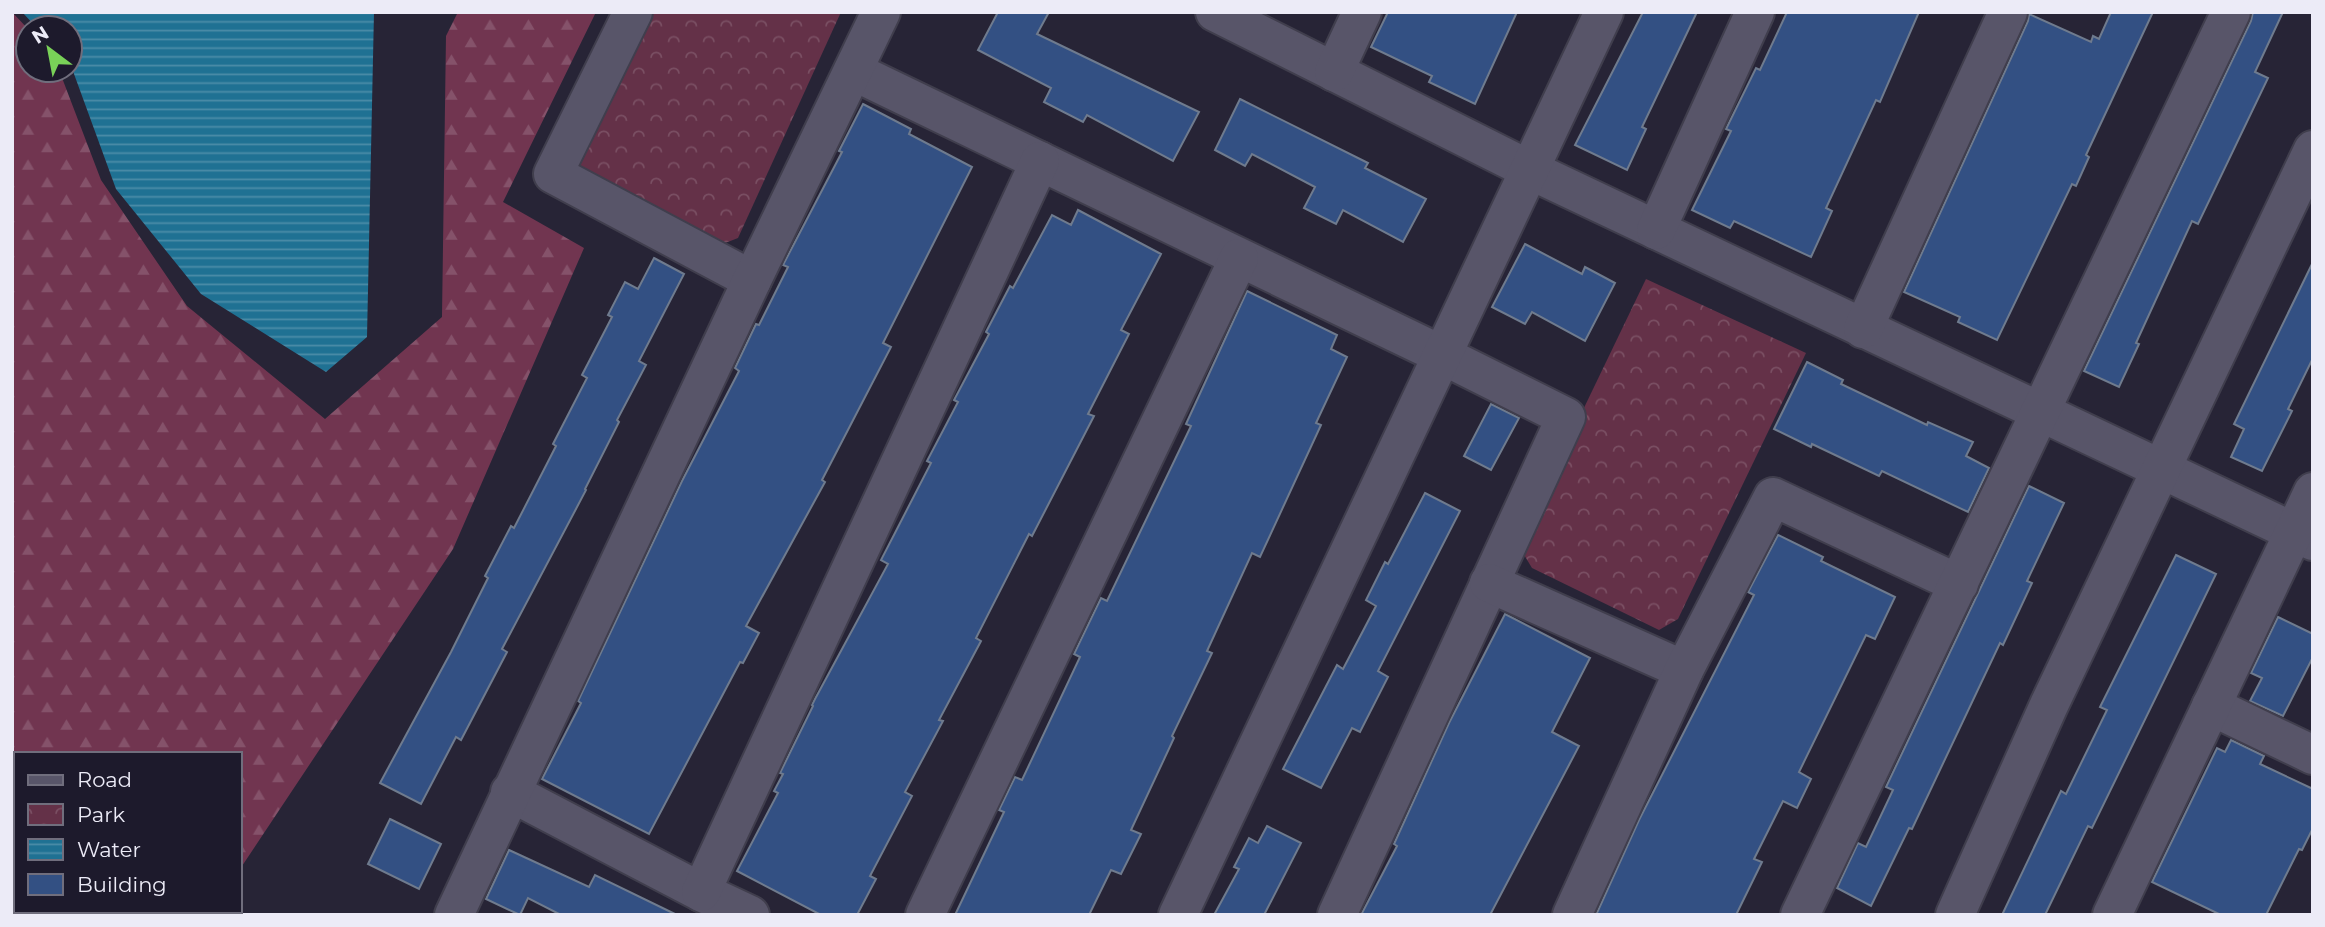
<svg xmlns="http://www.w3.org/2000/svg" width="2325" height="927" font-family="Montserrat,sans-serif">
	<defs>
		<pattern id="forest-firs" width="22" height="20" patternUnits="userSpaceOnUse" patternTransform="scale(1.75)"><rect width="22" height="20" fill="#713550"/><path d="M5 1l3.5 6h-7zM16 11l3.5 6h-7z" fill="#85526a"/></pattern>
		<pattern id="park-crowns" width="20" height="18" patternUnits="userSpaceOnUse" patternTransform="scale(1.75)"><rect width="20" height="18" fill="#643148"/><path d="M2 6a3 3 0 1 1 6 0M12 15a3 3 0 1 1 6 0" fill="none" stroke="#7a4f63"/></pattern>
		<pattern id="water-rules" width="6" height="5" patternUnits="userSpaceOnUse" patternTransform="scale(1.75)"><rect width="6" height="5" fill="#1f7193"/><path d="M0 2.5h6" fill="none" stroke="#4b8ca8"/></pattern>
	</defs>
	<rect width="100%" height="100%" fill="#272436"/>
	<path fill="url(#forest-firs)" d="M 12,12 L 28,29 L 28,70 L 59,70 L 101,180 L 187,306 L 325,419 L 442,317 L 446,36 L 458,12 L 596,12 L 503,202 L 584,248 L 453,549 L 240,869 L 240,754 L 16,754 L 16,911 L 211,911 L 209,915 L 12,915 Z"/>
	<g fill="url(#park-crowns)">
		<path d="M 645,12 L 841,12 L 738,238 L 720,245 L 584,178 L 574,151 Z"/>
		<path d="M 1646,279 L 1806,353 L 1678,619 L 1659,630 L 1532,568 L 1518,545 Z"/>
	</g>
	<path fill="url(#water-rules)" d="M 22,12 L 374,12 L 367,337 L 326,372 L 201,294 L 116,189 L 70,63 L 70,28 L 37,28 Z"/>
	<g fill="#335083" stroke="#6f7b8e" stroke-width="2">
		<path d="M 998,12 L 1049,12 L 1037,34 L 1199,112 L 1173,161 L 1087,115 L 1083,122 L 1044,102 L 1051,88 L 978,50 Z"/>
		<path d="M 1388,12 L 1517,12 L 1475,104 L 1429,82 L 1432,76 L 1371,47 Z"/>
		<path d="M 1643,12 L 1697,12 L 1642,127 L 1646,129 L 1627,170 L 1575,145 Z"/>
		<path d="M 1787,12 L 1919,12 L 1880,102 L 1876,100 L 1826,208 L 1832,211 L 1811,257 L 1734,221 L 1730,228 L 1692,210 L 1731,131 L 1726,129 L 1756,68 L 1760,70 Z"/>
		<path d="M 2111,12 L 2153,12 L 2086,155 L 2089,157 L 2076,186 L 2072,184 L 1997,340 L 1958,322 L 1960,317 L 1904,292 L 2028,21 L 2029,14 L 2091,42 L 2093,36 L 2099,39 Z"/>
		<path d="M 2253,12 L 2283,12 L 2255,72 L 2268,78 L 2198,224 L 2192,221 L 2136,343 L 2139,344 L 2119,387 L 2084,371 L 2251,21 Z"/>
		<path d="M 1240,99 L 1368,163 L 1365,168 L 1426,199 L 1403,242 L 1343,210 L 1336,224 L 1304,208 L 1315,187 L 1252,154 L 1245,166 L 1215,150 Z"/>
		<path d="M 863,104 L 911,129 L 909,134 L 972,167 L 883,343 L 891,347 L 822,480 L 825,482 L 746,626 L 759,633 L 743,663 L 740,662 L 649,834 L 542,779 L 581,703 L 578,701 L 682,481 L 739,371 L 735,368 L 756,324 L 759,325 L 788,267 L 783,265 L 842,152 L 839,151 Z"/>
		<path d="M 1078,210 L 1161,254 L 1121,330 L 1129,334 L 1088,414 L 1094,416 L 1032,536 L 1029,534 L 976,638 L 981,641 L 939,720 L 943,721 L 905,792 L 912,796 L 870,876 L 876,879 L 857,915 L 821,915 L 737,871 L 778,793 L 774,791 L 783,774 L 780,773 L 813,706 L 812,705 L 815,699 L 888,564 L 881,560 L 931,463 L 927,461 L 958,402 L 954,400 L 989,334 L 986,332 L 1010,286 L 1013,288 L 1052,215 L 1071,225 Z"/>
		<path d="M 1525,244 L 1582,274 L 1585,267 L 1615,283 L 1585,341 L 1532,312 L 1525,324 L 1492,307 Z"/>
		<path d="M 654,258 L 684,274 L 639,361 L 646,365 L 617,420 L 619,422 L 585,489 L 586,490 L 502,649 L 507,652 L 461,740 L 456,737 L 421,804 L 380,783 L 451,652 L 488,578 L 485,576 L 511,526 L 514,528 L 556,446 L 553,444 L 587,378 L 582,375 L 612,317 L 608,315 L 625,282 L 638,289 Z"/>
		<path d="M 2313,262 L 2313,358 L 2288,409 L 2292,411 L 2262,471 L 2231,457 L 2244,429 L 2234,424 Z"/>
		<path d="M 1247,291 L 1337,335 L 1331,349 L 1347,357 L 1316,423 L 1321,425 L 1260,557 L 1252,553 L 1207,651 L 1212,653 L 1172,736 L 1174,738 L 1131,830 L 1141,834 L 1121,874 L 1111,870 L 1089,915 L 955,915 L 1004,812 L 999,810 L 1015,777 L 1022,780 L 1080,657 L 1074,654 L 1101,598 L 1107,601 L 1191,426 L 1186,424 Z"/>
		<path d="M 1807,362 L 1843,380 L 1841,384 L 1927,425 L 1928,422 L 1973,442 L 1966,456 L 1989,468 L 1968,512 L 1882,471 L 1879,476 L 1812,444 L 1811,447 L 1774,429 Z"/>
		<path d="M 1491,404 L 1519,418 L 1491,470 L 1464,456 Z"/>
		<path d="M 2029,486 L 2064,503 L 2027,581 L 2032,583 L 2003,645 L 2000,643 L 1912,829 L 1909,828 L 1871,906 L 1837,888 L 1858,843 L 1866,847 L 1893,790 L 1886,787 Z"/>
		<path d="M 1425,493 L 1460,511 L 1378,671 L 1388,677 L 1360,732 L 1352,728 L 1321,788 L 1283,769 L 1337,665 L 1343,669 L 1376,606 L 1366,600 L 1385,562 L 1388,564 Z"/>
		<path d="M 1778,535 L 1823,557 L 1821,561 L 1895,597 L 1875,639 L 1866,635 L 1799,772 L 1811,779 L 1797,808 L 1783,801 L 1754,859 L 1762,862 L 1736,915 L 1596,915 L 1639,820 L 1754,595 L 1748,592 Z"/>
		<path d="M 2176,555 L 2216,574 L 2092,828 L 2088,826 L 2045,915 L 2002,915 L 2061,791 L 2066,794 L 2107,710 L 2100,707 Z"/>
		<path d="M 1505,614 L 1590,658 L 1552,732 L 1579,746 L 1490,915 L 1361,915 L 1397,846 L 1394,844 L 1449,723 Z"/>
		<path d="M 2278,617 L 2313,634 L 2313,657 L 2283,716 L 2250,701 L 2262,678 L 2251,673 Z"/>
		<path d="M 2231,740 L 2264,756 L 2260,764 L 2313,789 L 2313,828 L 2302,850 L 2299,849 L 2266,915 L 2221,915 L 2152,882 L 2217,748 L 2225,752 Z"/>
		<path d="M 390,819 L 441,844 L 419,889 L 368,864 Z"/>
		<path d="M 1267,826 L 1301,843 L 1264,915 L 1214,915 L 1239,869 L 1234,867 L 1249,838 L 1258,843 Z"/>
		<path d="M 509,850 L 589,887 L 595,875 L 677,915 L 561,915 L 528,898 L 520,915 L 486,899 Z"/>
	</g>
	<g fill="none" stroke-linecap="round" stroke-linejoin="round">
		<g stroke="#403e4d" stroke-width="42">
			<g id="minor">
				<path d="M 633,12 L 553,174 L 752,280"/>
				<path d="M 1215,12 L 1530,170 L 2313,541"/>
				<path d="M 853,71 L 1442,355 L 1566,417 L 1337,915"/>
				<path d="M 1334,72 L 1362,12"/>
				<path d="M 1656,230 L 1755,12"/>
				<path d="M 1863,329 L 2008,12"/>
				<path d="M 1489,583 L 1684,670"/>
				<path d="M 2211,706 L 2313,755"/>
				<path d="M 510,792 L 701,892 L 750,915"/>
				<path d="M 701,892 L 1040,161"/>
				<path d="M 454,915 L 752,280 L 881,12"/>
				<path d="M 925,915 L 1239,258"/>
				<path d="M 1178,915 L 1604,12"/>
				<path d="M 1572,915 L 1684,670 L 1773,497 L 1959,584"/>
				<path d="M 1800,915 L 2231,12"/>
				<path d="M 2112,915 L 2313,492"/>
			</g>
		</g>
		<g stroke="#403e4d" stroke-width="42">
			<path id="tertiary" d="M 1955,915 L 2049,705 L 2313,150"/>
		</g>
		<use href="#minor" stroke="#585569" stroke-width="38"/>
		<use href="#tertiary" stroke="#585569" stroke-width="38"/>
	</g>
	<rect width="2325" height="927" fill="none" stroke="#ecebf7" stroke-width="28"/>
	<rect x="14" y="752" width="228" height="161" fill="#1d1a2c" stroke="#706e7d" stroke-width="2"/>
	<rect x="28" y="775" width="35" height="10" fill="#585569" stroke="#706e7d" stroke-width="2"/>
	<text x="77" y="787" font-size="21" fill="#ecebf7">Road</text>
	<rect x="28" y="804" width="35" height="21" fill="url(#park-crowns)" stroke="#706e7d" stroke-width="2"/>
	<text x="77" y="822" font-size="21" fill="#ecebf7">Park</text>
	<rect x="28" y="839" width="35" height="21" fill="url(#water-rules)" stroke="#706e7d" stroke-width="2"/>
	<text x="77" y="857" font-size="21" fill="#ecebf7">Water</text>
	<rect x="28" y="874" width="35" height="21" fill="#335083" stroke="#706e7d" stroke-width="2"/>
	<text x="77" y="892" font-size="21" fill="#ecebf7">Building</text>
	<g transform="translate(49 49) rotate(328)"><circle r="33" fill="#1d1a2c" stroke="#706e7d" stroke-width="2"/>
	<path d="M0-5L12 26L0 18L-12 26Z" fill="#79d158"/>
	<text y="-10" font-size="19" font-weight="bold" text-anchor="middle" fill="#ecebf7">N</text>
	</g>
</svg>
